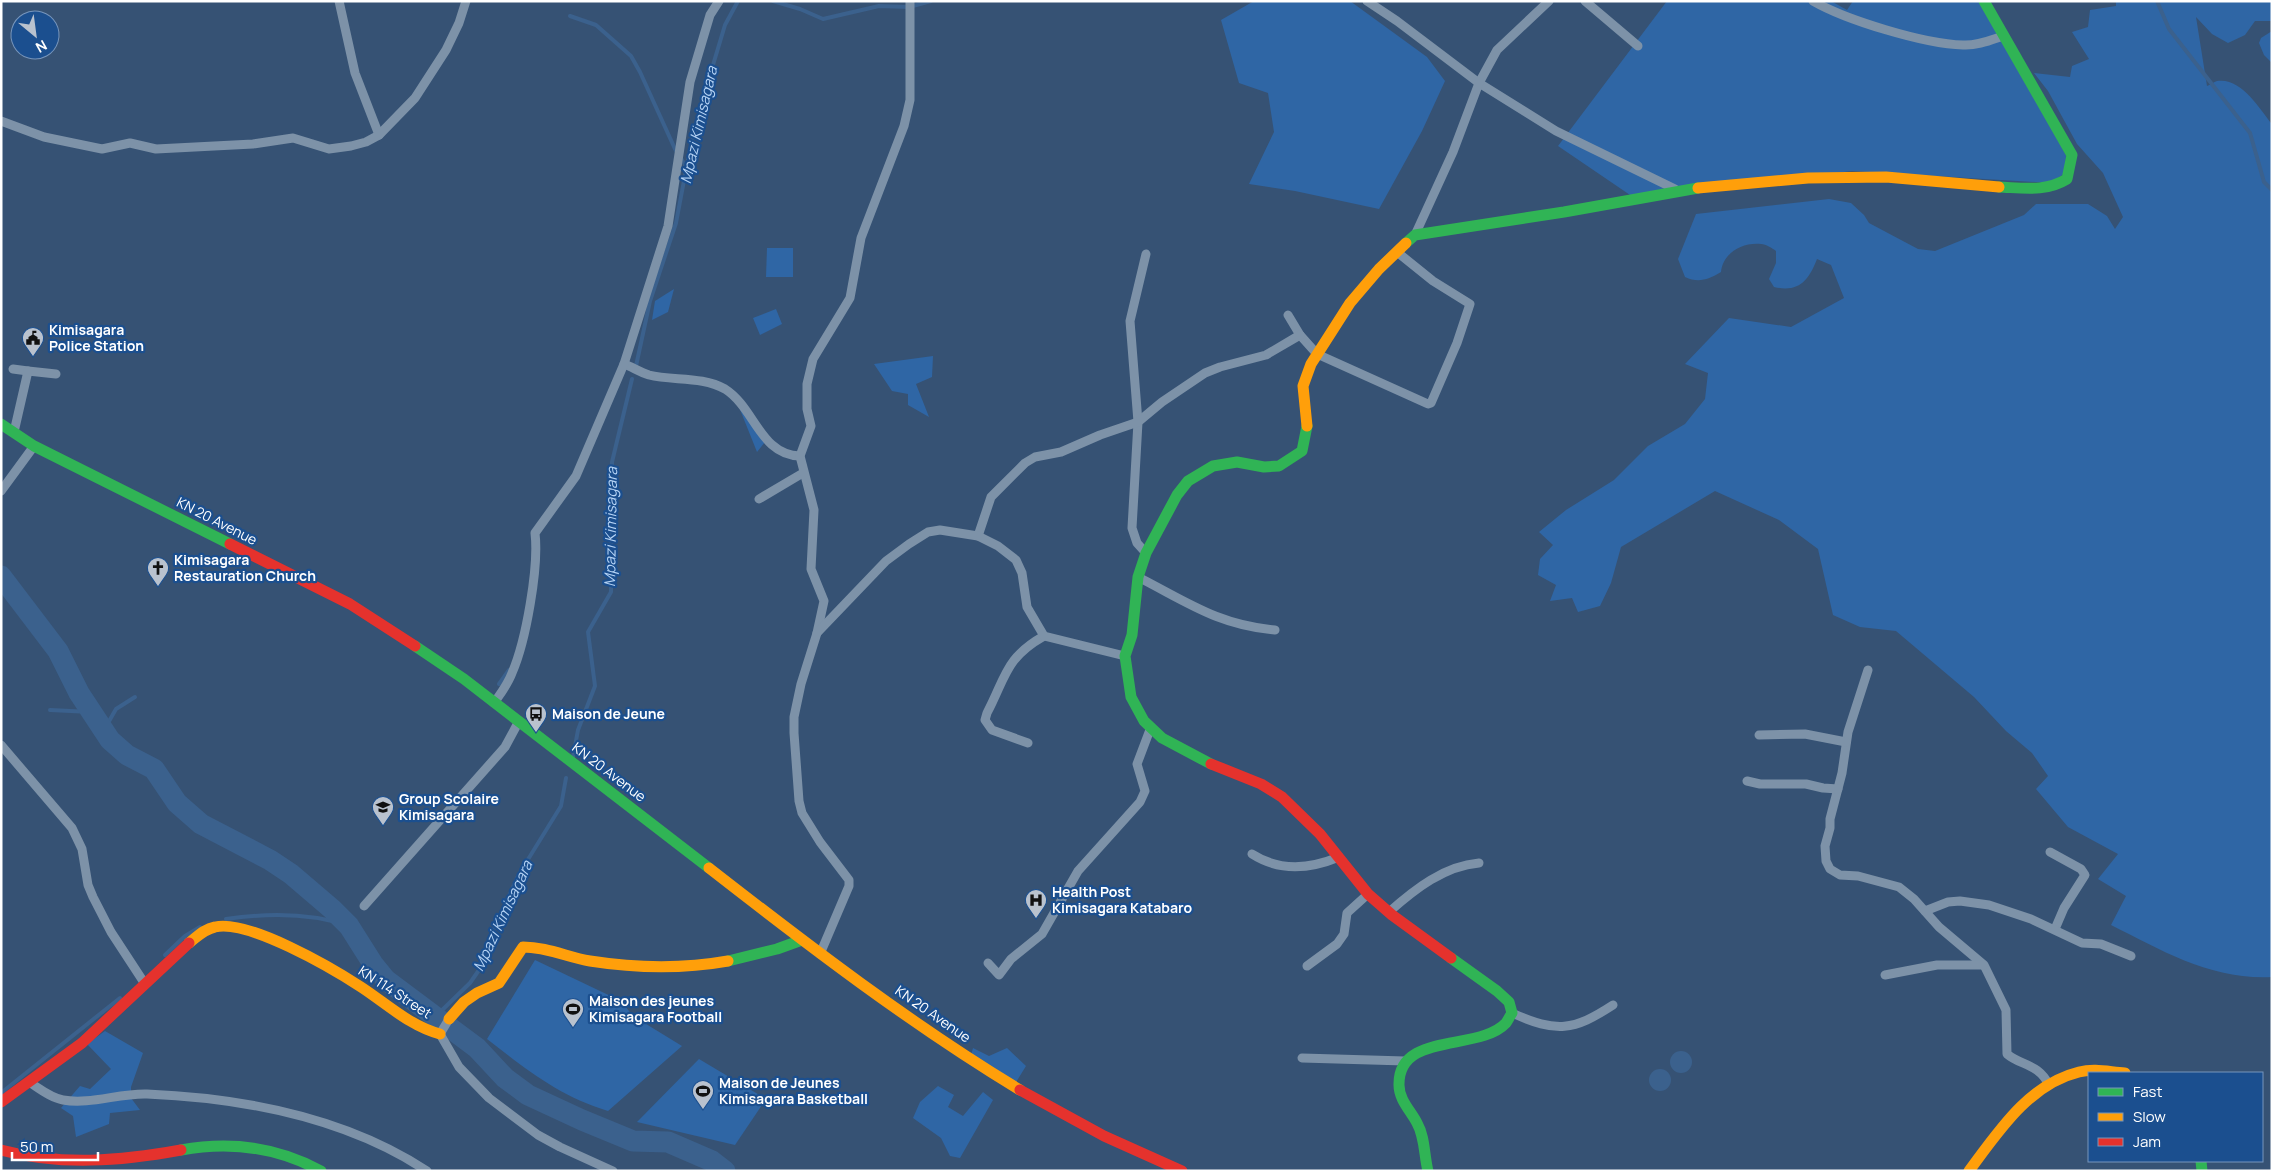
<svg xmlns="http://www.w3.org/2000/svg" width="2273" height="1172" font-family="Manrope,sans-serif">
	<rect width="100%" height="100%" fill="#365274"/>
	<g fill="#2f66a5">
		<path d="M 1254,1 L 1350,1 L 1427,57 L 1445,81 L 1422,131 L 1379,209 L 1295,191 L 1249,184 L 1274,132 L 1268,93 L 1239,83 L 1221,20 Z"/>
		<path d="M 1667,1 L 1831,1 L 1847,10 L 1853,1 L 1981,1 L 2066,155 L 2065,173 L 2051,183 L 1852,171 L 1633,197 L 1558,146 Z"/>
		<path d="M 2116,1 L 2272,1 L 2272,21 L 2255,21 L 2245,35 L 2228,43 L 2212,34 L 2196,17 L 2207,86 C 2210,85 2214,82 2217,81 C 2241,77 2259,108 2272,124 L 2272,977 C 2211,980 2163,951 2111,925 L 2126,896 L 2098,879 L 2118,854 L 2068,827 L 2036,789 L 2048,776 L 2032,753 L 2006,731 L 1974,697 L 1896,631 L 1860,627 L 1833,615 L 1818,549 L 1779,520 L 1715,491 L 1621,547 L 1611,583 L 1600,606 L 1578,612 L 1572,598 L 1550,601 L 1556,585 L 1538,575 L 1540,559 L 1553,545 L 1539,532 L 1566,510 L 1614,480 L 1648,446 L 1685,424 L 1705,399 L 1708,373 L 1685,364 L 1729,318 L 1791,327 L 1844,298 L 1831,265 L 1817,259 C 1809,280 1799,293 1774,287 L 1769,279 L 1776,263 L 1776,251 C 1772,248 1766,244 1761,244 C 1742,242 1723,253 1721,272 C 1708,280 1698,283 1685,277 L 1678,259 L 1696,214 L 1829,199 L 1851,203 L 1864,215 L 1869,223 L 1918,249 L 1935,251 L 2024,215 L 2036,204 L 2088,204 L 2107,216 L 2115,229 L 2123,217 L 2103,173 L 2077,144 L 2048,91 L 2034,73 L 2070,77 L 2072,66 L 2089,59 L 2072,32 L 2088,27 L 2090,10 L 2116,6 Z"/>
		<path d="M 2272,31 L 2272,63 L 2264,55 L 2259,43 L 2261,38 Z"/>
		<path d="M 767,248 L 793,248 L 793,277 L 766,277 Z"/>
		<path d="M 674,289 L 668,312 L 652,320 L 655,301 Z"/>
		<path d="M 776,309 L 782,324 L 760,335 L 753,318 Z"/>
		<path d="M 933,356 L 932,377 L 916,384 L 929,417 L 908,405 L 908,394 L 892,391 L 874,364 Z"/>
		<path d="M 743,400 L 755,428 L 765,442 L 757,452 L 737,402 Z"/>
		<path d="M 535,960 L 621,1001 L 633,1016 L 682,1046 L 608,1111 C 559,1096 527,1070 487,1039 Z"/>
		<path d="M 105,1031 L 143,1053 L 131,1087 L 131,1098 L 140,1110 L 110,1113 L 109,1124 L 76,1137 L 73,1116 L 61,1108 L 80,1086 L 90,1089 L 111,1069 L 87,1044 Z"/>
		<path d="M 973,1048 L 989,1056 L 1007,1048 L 1026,1066 L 1015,1084 L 971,1055 Z"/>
		<path d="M 699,1059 L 766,1099 L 735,1145 L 637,1122 Z"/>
		<path d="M 938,1086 L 954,1095 L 948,1107 L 963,1116 L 983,1092 L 993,1100 L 960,1158 L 950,1156 L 941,1138 L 913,1118 L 920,1102 Z"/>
	</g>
	<g fill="#3b618d">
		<circle cx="1681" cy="1062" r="11"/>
		<circle cx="1660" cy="1080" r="11"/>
	</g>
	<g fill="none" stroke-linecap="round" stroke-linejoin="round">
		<g stroke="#3b618d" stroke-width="4">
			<path d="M 773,1 L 800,9 L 823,19 L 879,6 L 909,7 L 931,1"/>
			<path d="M 2157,1 L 2169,29 L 2250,133 L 2264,182 L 2272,190"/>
			<path d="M 570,16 L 596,25 L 631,56 L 640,72 L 675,149 L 687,168"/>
			<path d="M 636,366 L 650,301 L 676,223 L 689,154 L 704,95 L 725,25 L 738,1"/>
			<path d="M 499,684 L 509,670"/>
			<path d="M 50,710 L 91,712"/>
			<path d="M 104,730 L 116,709 L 135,697"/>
			<path d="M 573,757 L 578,730 L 595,686 L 588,632 L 611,592 L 612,462 L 632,379"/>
			<path d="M 226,919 C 267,913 309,912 349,926"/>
			<path d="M 165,955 L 185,936 L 200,927"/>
			<path d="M 436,1016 L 470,983 L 479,970 L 493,931 L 519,874 L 561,806 L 566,778"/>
			<path d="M 1,1093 L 120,998"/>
		</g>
		<path stroke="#3b618d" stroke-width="21" d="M 1,576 L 58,651 L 79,693 L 110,740 L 127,755 L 154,769 L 177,803 L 201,824 L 270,860 L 291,874 L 332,909 L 349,926 L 373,964 L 386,980 L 477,1048 L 505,1078 L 528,1095 L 582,1120 L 633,1141 L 668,1142 L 712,1161 L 725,1171"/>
		<g stroke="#7d92a8" stroke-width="9">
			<path d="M 339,1 L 355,73 L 379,135"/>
			<path d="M 1367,1 L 1397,21 L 1479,83 L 1556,131 L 1675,189"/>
			<path d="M 1585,1 L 1638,46"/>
			<path d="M 1813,1 C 1846,20 1924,44 1963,45 C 1976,46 1991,40 2003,36"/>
			<path d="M 1,121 L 44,137 L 102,149 L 130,143 L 156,149 L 253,144 L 293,138 L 329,149 L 351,146 L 366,142 L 379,135 L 415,98 L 446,50 L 459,23 L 466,1"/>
			<path d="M 1415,235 L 1453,152 L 1479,83 L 1497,50 L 1549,1"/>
			<path d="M 1146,254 L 1130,321 L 1138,422 L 1132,528 L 1137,543 L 1146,553"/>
			<path d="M 1288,315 L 1300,335 L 1317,354 L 1428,404 L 1431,403 L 1457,343 L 1470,304 L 1433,281 L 1397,252"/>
			<path d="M 624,364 C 632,367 640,372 649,375 C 673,381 702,376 725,389 C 755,408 760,455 800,456"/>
			<path d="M 13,369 L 28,371"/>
			<path d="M 14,432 L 28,371 L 56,374"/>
			<path d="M 1,491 L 34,446"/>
			<path d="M 759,499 L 803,473"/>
			<path d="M 978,536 L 991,497 L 1025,463 L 1035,457 L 1061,452 L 1100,435 L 1138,422 L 1162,402 L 1205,373 L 1220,367 L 1266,355 L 1300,335"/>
			<path d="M 1138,577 C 1187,602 1218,625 1275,630"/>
			<path d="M 817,633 L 824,601 L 811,569 L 814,510 L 800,456 L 811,426 L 807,409 L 807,384 L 813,359 L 850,298 L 861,238 L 904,126 L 910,100 L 910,1"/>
			<path d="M 1868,670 L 1848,732 L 1842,773 L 1830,819 L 1830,828 L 1825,846 L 1826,861 L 1830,869 L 1840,875 L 1858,876 L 1899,887 L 1914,899 L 1939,927 L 1984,965 L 2006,1010 L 2007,1054 C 2021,1066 2038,1063 2049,1085"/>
			<path d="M 494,703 C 501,693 508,684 512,673 C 526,641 539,567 535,533 L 576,476 L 624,364 L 668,226 L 690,82 L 710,15 L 719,1"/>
			<path d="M 1759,735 L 1805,734 L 1846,742"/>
			<path d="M 1028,743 L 992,730 L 985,720 L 987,713 C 1006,677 1005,658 1044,636"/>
			<path d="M 1,745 L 72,828 L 82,849 L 88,885 L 93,897 L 111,932 L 145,984"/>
			<path d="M 1747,781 L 1760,784 L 1806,784 L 1823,788 L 1838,789"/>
			<path d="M 2050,852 L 2081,869 L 2085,875 L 2064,908 L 2055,929"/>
			<path d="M 1252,854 C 1280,872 1310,869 1339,857"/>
			<path d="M 364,906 L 505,747 L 519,721"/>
			<path d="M 1925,911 L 1948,902 L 1960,901 L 1989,905 L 2031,919 L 2082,943 L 2101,944 L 2131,956"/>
			<path d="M 1389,912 C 1415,889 1444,866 1479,863"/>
			<path d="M 820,954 L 849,886 L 849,880 L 820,842 L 802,813 L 799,801 L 794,733 L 794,717 L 801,684 L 817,633 L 886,561 L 909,544 L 928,532 L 940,530 L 978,536 L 998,546 L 1016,560 L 1022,573 L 1027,607 L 1044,636 L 1125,656"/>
			<path d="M 988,963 L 999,975 L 1011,959 L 1042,934 L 1078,871 L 1140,802 L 1145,791 L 1137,764 L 1151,727"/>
			<path d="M 1307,966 L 1337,944 L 1344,934 L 1347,913 L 1368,894"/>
			<path d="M 1885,975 L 1937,965 L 1983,965"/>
			<path d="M 1512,1013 C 1557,1033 1573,1031 1613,1005"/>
			<path d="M 449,1019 L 440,1034 L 459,1067 L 489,1098 L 538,1135 L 560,1147 L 613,1171"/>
			<path d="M 1302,1058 L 1405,1061"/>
			<path d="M 29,1082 C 40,1089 51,1098 63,1100 C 90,1105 119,1093 147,1094 C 242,1098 345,1117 427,1171"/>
		</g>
		<g stroke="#30b455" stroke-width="11">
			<path d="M 1984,1 L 2072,155 L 2067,179 C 2046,192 2024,188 1999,187"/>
			<path d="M 1406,243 L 1415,235 L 1564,212 L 1698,188"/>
			<path d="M 1,424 L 34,446 L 230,544"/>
			<path d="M 415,646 L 464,679 L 709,868"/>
			<path d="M 1211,764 L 1162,738 L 1144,721 L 1131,697 L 1125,656 L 1132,635 L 1138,577 L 1146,553 L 1177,495 L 1188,481 L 1213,466 L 1237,462 L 1264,467 L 1279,466 L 1302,451 L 1307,426"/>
			<path d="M 728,961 L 777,949 L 802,940"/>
			<path d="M 181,1150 C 230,1141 277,1147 321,1171"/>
			<path d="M 2201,1161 L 2202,1171"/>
			<path d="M 1428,1171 C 1424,1155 1425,1137 1417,1123 C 1411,1111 1399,1100 1399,1085 C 1398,1031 1479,1052 1506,1023 C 1508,1020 1510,1016 1512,1013 L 1509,1002 L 1497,991 L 1451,958"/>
		</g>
		<g stroke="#ff9f0a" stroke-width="11">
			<path d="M 1698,188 L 1808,178 L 1886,177 L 1999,187"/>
			<path d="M 1307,426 L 1303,386 L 1311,364 L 1350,303 L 1379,269 L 1406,243"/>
			<path d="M 709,868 C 809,946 911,1024 1020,1090"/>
			<path d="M 189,943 C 197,937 204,929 215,927 C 248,919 332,968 361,987 C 387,1004 410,1026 440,1034"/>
			<path d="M 449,1019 L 464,1002 L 477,993 L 499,983 L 523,947 C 547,947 567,957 590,961 C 635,968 683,969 728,961"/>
			<path d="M 1969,1171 C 1998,1132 2029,1084 2079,1072 C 2095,1068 2109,1072 2125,1073"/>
		</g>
		<g stroke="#e5322d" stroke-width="11">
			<path d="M 230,544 L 350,604 L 415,646"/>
			<path d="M 1211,764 L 1261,784 L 1282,797 L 1320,834 L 1368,894 L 1392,915 L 1451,958"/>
			<path d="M 1020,1090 L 1104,1136 L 1182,1171"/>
			<path d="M 1,1102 L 82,1043 L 189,943"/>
			<path d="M 1,1150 C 61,1166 121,1161 181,1150"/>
		</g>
	</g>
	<defs>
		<g id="civic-pin" transform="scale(1.125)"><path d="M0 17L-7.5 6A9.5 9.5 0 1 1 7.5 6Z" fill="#b9c2ce" stroke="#1b4f8f"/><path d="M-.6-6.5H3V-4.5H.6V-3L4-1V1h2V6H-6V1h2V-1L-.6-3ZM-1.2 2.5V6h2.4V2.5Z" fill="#111"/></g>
		<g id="church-pin" transform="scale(1.125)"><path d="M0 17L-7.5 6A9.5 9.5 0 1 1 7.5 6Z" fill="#b9c2ce" stroke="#1b4f8f"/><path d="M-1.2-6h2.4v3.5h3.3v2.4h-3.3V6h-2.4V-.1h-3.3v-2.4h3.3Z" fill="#111"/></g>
		<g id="bus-pin" transform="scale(1.125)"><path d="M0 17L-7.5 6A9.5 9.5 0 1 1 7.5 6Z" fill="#b9c2ce" stroke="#1b4f8f"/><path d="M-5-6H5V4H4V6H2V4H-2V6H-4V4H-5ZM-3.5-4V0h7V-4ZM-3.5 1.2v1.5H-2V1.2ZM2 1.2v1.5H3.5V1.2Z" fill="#111"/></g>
		<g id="school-pin" transform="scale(1.125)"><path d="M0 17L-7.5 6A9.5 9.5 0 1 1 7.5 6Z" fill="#b9c2ce" stroke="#1b4f8f"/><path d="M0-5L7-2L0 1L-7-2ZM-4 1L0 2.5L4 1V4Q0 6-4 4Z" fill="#111"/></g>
		<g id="hospital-pin" transform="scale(1.125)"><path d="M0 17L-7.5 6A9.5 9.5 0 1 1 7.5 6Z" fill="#b9c2ce" stroke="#1b4f8f"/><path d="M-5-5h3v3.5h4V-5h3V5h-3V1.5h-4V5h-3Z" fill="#111"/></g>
		<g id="stadium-pin" transform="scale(1.125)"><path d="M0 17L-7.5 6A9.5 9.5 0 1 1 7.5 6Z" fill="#b9c2ce" stroke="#1b4f8f"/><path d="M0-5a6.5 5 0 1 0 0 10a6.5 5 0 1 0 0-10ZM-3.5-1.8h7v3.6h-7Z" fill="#111"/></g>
	</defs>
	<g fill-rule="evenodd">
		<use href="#civic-pin" x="33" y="338"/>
		<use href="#church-pin" x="158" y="568"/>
		<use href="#bus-pin" x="536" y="714"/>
		<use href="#school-pin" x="383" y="807"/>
		<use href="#hospital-pin" x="1036" y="900"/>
		<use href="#stadium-pin" x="573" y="1009"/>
		<use href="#stadium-pin" x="703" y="1091"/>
	</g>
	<g text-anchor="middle" stroke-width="4.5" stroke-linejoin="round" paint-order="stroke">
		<g font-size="14" font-weight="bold" fill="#fff" stroke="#1b4f8f" text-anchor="start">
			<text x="49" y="335">Kimisagara<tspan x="49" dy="16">Police Station</tspan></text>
			<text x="174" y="565">Kimisagara<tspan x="174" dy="16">Restauration Church</tspan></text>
			<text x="552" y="719">Maison de Jeune</text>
			<text x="399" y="804">Group Scolaire<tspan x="399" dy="16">Kimisagara</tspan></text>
			<text x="1052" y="897">Health Post<tspan x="1052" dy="16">Kimisagara Katabaro</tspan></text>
			<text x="589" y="1006">Maison des jeunes<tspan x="589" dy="16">Kimisagara Football</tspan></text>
			<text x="719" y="1088">Maison de Jeunes<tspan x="719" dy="16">Kimisagara Basketball</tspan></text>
		</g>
		<g font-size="14" fill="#fff" stroke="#1b4f8f">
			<text transform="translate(217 521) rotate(27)" y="5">KN 20 Avenue</text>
			<text transform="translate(609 772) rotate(37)" y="5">KN 20 Avenue</text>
			<text transform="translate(395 992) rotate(33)" y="5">KN 114 Street</text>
			<text transform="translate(933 1014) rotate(35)" y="5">KN 20 Avenue</text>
		</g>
		<g font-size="15" font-style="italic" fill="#b5d3f5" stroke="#1b4f8f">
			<text transform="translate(699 125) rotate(-77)" y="5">Mpazi Kimisagara</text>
			<text transform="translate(611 527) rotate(-89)" y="5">Mpazi Kimisagara</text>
			<text transform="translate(503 916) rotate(-65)" y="5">Mpazi Kimisagara</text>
		</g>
	</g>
	<rect width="2273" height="1172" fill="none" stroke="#ffffff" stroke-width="5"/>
	<rect x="2088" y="1072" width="175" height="90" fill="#1b4f8f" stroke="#7695bc"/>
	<rect x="2098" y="1088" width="25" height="8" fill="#30b455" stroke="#7695bc"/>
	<text x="2133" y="1097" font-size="15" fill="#ffffff">Fast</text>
	<rect x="2098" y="1113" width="25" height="8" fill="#ff9f0a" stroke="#7695bc"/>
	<text x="2133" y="1122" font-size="15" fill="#ffffff">Slow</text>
	<rect x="2098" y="1138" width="25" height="8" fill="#e5322d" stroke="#7695bc"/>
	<text x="2133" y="1147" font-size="15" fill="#ffffff">Jam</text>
	<g transform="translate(35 35) rotate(151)"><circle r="24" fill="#1b4f8f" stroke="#7695bc"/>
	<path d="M0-4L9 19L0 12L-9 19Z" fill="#b9c2ce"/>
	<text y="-8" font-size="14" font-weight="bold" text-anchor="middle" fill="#ffffff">N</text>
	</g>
	<path d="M12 1152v8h86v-8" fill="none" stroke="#ffffff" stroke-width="2.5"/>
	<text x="20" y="1152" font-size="15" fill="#ffffff" stroke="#1b4f8f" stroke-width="4" paint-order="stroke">50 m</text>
</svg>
